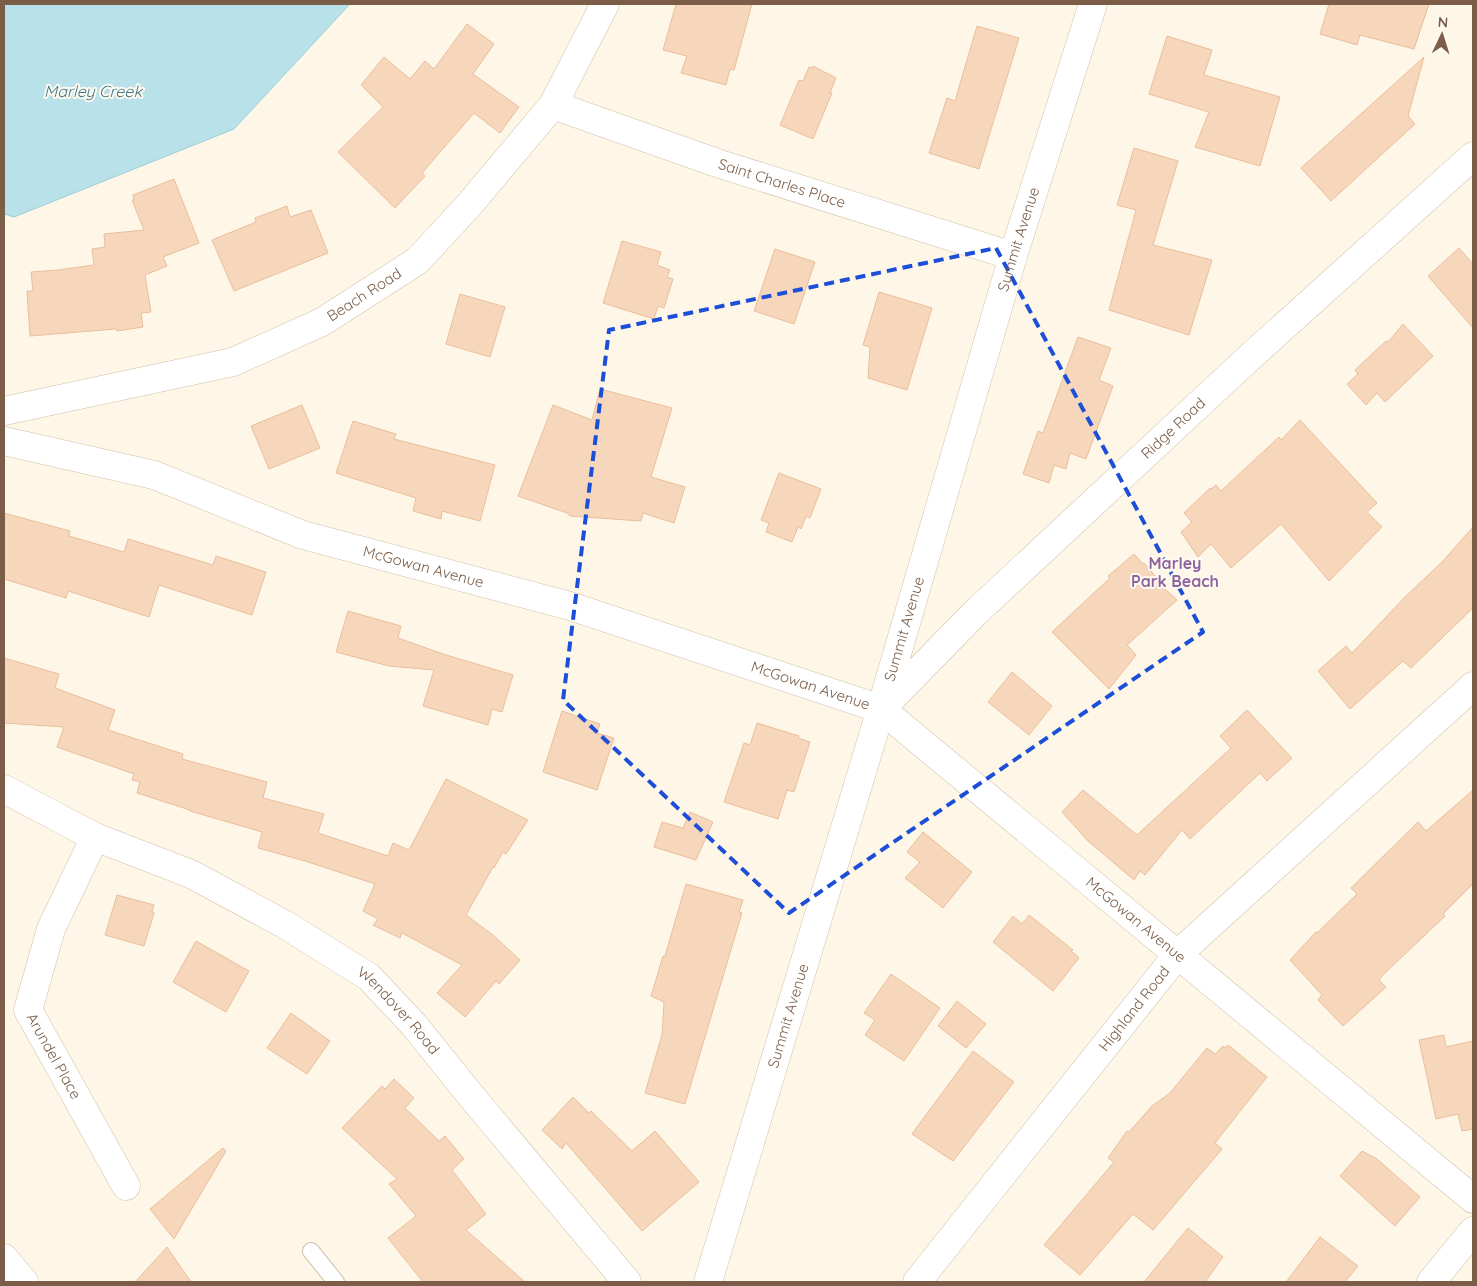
<svg xmlns="http://www.w3.org/2000/svg" width="1477" height="1286" font-family="Quicksand,sans-serif">
	<rect width="100%" height="100%" fill="#fef7e7"/>
	<path fill="#b9e1ea" stroke="#9ed0dd" d="M 4,4 L 350,4 L 234,129 L 14,217 L 4,214 Z"/>
	<g fill="#f6d7bc" stroke="#ebbe9b">
		<path d="M 676,4 L 752,4 L 734,70 L 730,69 L 726,85 L 681,73 L 687,56 L 663,50 Z"/>
		<path d="M 1329,4 L 1429,4 L 1414,49 L 1360,35 L 1357,45 L 1320,34 Z"/>
		<path d="M 467,24 L 494,44 L 473,74 L 519,107 L 500,133 L 474,113 L 422,173 L 425,176 L 395,208 L 338,152 L 383,107 L 361,85 L 384,57 L 410,79 L 425,61 L 434,69 Z"/>
		<path d="M 977,26 L 1019,38 L 979,169 L 929,153 L 947,98 L 955,101 Z"/>
		<path d="M 1167,36 L 1212,50 L 1204,75 L 1280,97 L 1260,166 L 1195,147 L 1209,112 L 1149,94 Z"/>
		<path d="M 1424,57 L 1408,116 L 1415,124 L 1331,201 L 1301,168 Z"/>
		<path d="M 813,66 L 836,78 L 830,93 L 832,93 L 813,139 L 780,125 L 799,80 L 803,81 L 809,67 L 812,68 Z"/>
		<path d="M 1134,148 L 1178,161 L 1153,245 L 1212,260 L 1189,335 L 1109,310 L 1136,210 L 1117,205 Z"/>
		<path d="M 174,179 L 199,243 L 163,257 L 167,266 L 145,275 L 151,312 L 141,313 L 143,327 L 117,331 L 116,329 L 30,336 L 27,291 L 33,291 L 31,272 L 58,270 L 94,265 L 92,249 L 105,247 L 104,234 L 144,230 L 132,200 L 134,200 L 133,195 Z"/>
		<path d="M 287,206 L 290,217 L 311,210 L 328,253 L 234,291 L 212,240 L 256,222 L 255,218 Z"/>
		<path d="M 622,241 L 661,252 L 657,265 L 670,270 L 667,277 L 673,279 L 664,308 L 658,306 L 654,319 L 603,303 Z"/>
		<path d="M 1459,248 L 1473,264 L 1473,328 L 1428,276 Z"/>
		<path d="M 775,249 L 815,262 L 794,324 L 754,311 Z"/>
		<path d="M 879,292 L 932,308 L 907,390 L 868,378 L 870,347 L 863,345 Z"/>
		<path d="M 460,294 L 505,307 L 490,357 L 446,344 Z"/>
		<path d="M 1403,324 L 1433,356 L 1385,402 L 1377,393 L 1366,405 L 1347,384 L 1358,374 L 1355,370 L 1386,341 L 1388,342 Z"/>
		<path d="M 1078,337 L 1111,348 L 1099,380 L 1113,386 L 1086,459 L 1070,453 L 1066,469 L 1054,465 L 1049,483 L 1023,474 L 1038,431 L 1043,433 Z"/>
		<path d="M 600,389 L 672,408 L 651,477 L 685,487 L 674,523 L 643,513 L 641,521 L 570,516 L 567,513 L 518,496 L 553,405 L 592,420 Z"/>
		<path d="M 302,405 L 320,448 L 269,469 L 251,426 Z"/>
		<path d="M 1300,420 L 1377,503 L 1367,512 L 1382,527 L 1329,581 L 1281,524 L 1231,568 L 1211,544 L 1198,557 L 1181,532 L 1192,522 L 1184,513 L 1210,488 L 1211,489 L 1216,485 L 1221,491 L 1279,437 L 1281,440 Z"/>
		<path d="M 353,421 L 396,434 L 394,439 L 495,465 L 480,521 L 442,511 L 441,519 L 413,511 L 416,498 L 336,473 Z"/>
		<path d="M 779,473 L 821,489 L 810,518 L 806,516 L 801,529 L 798,527 L 792,542 L 766,532 L 769,523 L 761,520 Z"/>
		<path d="M 4,513 L 70,531 L 69,536 L 124,552 L 128,539 L 213,565 L 216,556 L 266,572 L 252,615 L 159,585 L 149,617 L 68,591 L 66,598 L 4,579 Z"/>
		<path d="M 1473,527 L 1473,608 L 1411,668 L 1403,661 L 1350,709 L 1318,671 L 1346,646 L 1352,653 L 1405,597 L 1442,562 Z"/>
		<path d="M 1134,554 L 1143,564 L 1144,563 L 1165,587 L 1164,588 L 1177,600 L 1127,645 L 1136,655 L 1109,689 L 1052,632 L 1110,578 L 1108,576 Z"/>
		<path d="M 348,611 L 401,626 L 398,638 L 443,654 L 513,675 L 502,712 L 492,709 L 488,725 L 423,706 L 434,670 L 389,666 L 336,652 Z"/>
		<path d="M 4,658 L 59,674 L 55,688 L 115,710 L 108,730 L 183,754 L 182,759 L 267,782 L 263,798 L 324,814 L 318,833 L 388,856 L 393,843 L 409,850 L 446,779 L 528,820 L 506,854 L 503,852 L 494,868 L 493,867 L 466,915 L 493,935 L 520,960 L 499,984 L 496,981 L 465,1017 L 437,993 L 462,965 L 402,933 L 400,938 L 373,925 L 378,919 L 363,911 L 375,884 L 305,861 L 258,848 L 262,832 L 190,811 L 190,810 L 137,793 L 140,782 L 132,780 L 134,774 L 57,747 L 64,727 L 4,723 Z"/>
		<path d="M 1012,672 L 1052,706 L 1029,735 L 988,702 Z"/>
		<path d="M 1247,710 L 1292,758 L 1267,781 L 1260,773 L 1190,839 L 1182,830 L 1145,875 L 1140,871 L 1134,880 L 1088,841 L 1062,812 L 1083,790 L 1137,835 L 1231,748 L 1220,736 Z"/>
		<path d="M 562,711 L 600,724 L 597,733 L 614,738 L 597,790 L 543,772 Z"/>
		<path d="M 757,723 L 799,736 L 798,738 L 810,742 L 794,792 L 787,790 L 778,819 L 724,802 L 744,743 L 750,745 Z"/>
		<path d="M 1473,790 L 1473,884 L 1443,914 L 1445,916 L 1383,975 L 1379,980 L 1386,987 L 1343,1026 L 1318,1000 L 1322,995 L 1290,960 L 1316,932 L 1317,933 L 1357,894 L 1351,888 L 1418,822 L 1426,831 Z"/>
		<path d="M 690,812 L 713,822 L 696,860 L 654,847 L 662,822 L 683,828 Z"/>
		<path d="M 923,832 L 972,872 L 943,908 L 905,878 L 920,862 L 907,852 Z"/>
		<path d="M 686,884 L 743,900 L 739,912 L 742,913 L 733,943 L 685,1104 L 645,1093 L 662,1035 L 664,1002 L 651,996 L 663,956 L 665,956 Z"/>
		<path d="M 117,895 L 154,905 L 152,912 L 154,913 L 144,946 L 105,935 Z"/>
		<path d="M 1029,915 L 1073,950 L 1071,951 L 1079,958 L 1053,991 L 993,942 L 1013,916 L 1022,924 Z"/>
		<path d="M 196,941 L 249,971 L 226,1012 L 173,982 Z"/>
		<path d="M 891,974 L 940,1008 L 904,1061 L 865,1035 L 875,1020 L 864,1013 Z"/>
		<path d="M 957,1001 L 986,1024 L 966,1048 L 938,1026 Z"/>
		<path d="M 291,1013 L 330,1041 L 307,1074 L 267,1048 Z"/>
		<path d="M 1444,1035 L 1446,1047 L 1473,1041 L 1473,1129 L 1462,1131 L 1458,1114 L 1436,1119 L 1419,1040 Z"/>
		<path d="M 1228,1045 L 1267,1077 L 1215,1143 L 1222,1149 L 1153,1230 L 1133,1214 L 1080,1275 L 1044,1245 L 1114,1162 L 1108,1158 L 1127,1131 L 1129,1132 L 1152,1106 L 1170,1093 L 1207,1048 L 1215,1054 L 1223,1046 L 1226,1048 Z"/>
		<path d="M 973,1051 L 1014,1082 L 953,1161 L 912,1134 Z"/>
		<path d="M 394,1079 L 414,1098 L 405,1108 L 439,1141 L 445,1136 L 464,1159 L 452,1170 L 486,1214 L 466,1230 L 525,1282 L 423,1282 L 388,1238 L 416,1216 L 389,1184 L 397,1179 L 342,1128 L 382,1086 L 385,1089 Z"/>
		<path d="M 573,1097 L 589,1113 L 591,1111 L 632,1151 L 655,1131 L 699,1182 L 642,1231 L 566,1143 L 562,1149 L 542,1130 Z"/>
		<path d="M 223,1148 L 226,1151 L 174,1239 L 150,1209 Z"/>
		<path d="M 1362,1151 L 1377,1159 L 1420,1197 L 1395,1226 L 1340,1176 Z"/>
		<path d="M 1188,1228 L 1223,1257 L 1205,1282 L 1144,1282 Z"/>
		<path d="M 1320,1237 L 1358,1266 L 1345,1282 L 1286,1282 Z"/>
		<path d="M 167,1247 L 191,1282 L 135,1282 Z"/>
	</g>
	<g fill="none" stroke-linecap="round" stroke-linejoin="round">
		<g stroke="#d2bfab" stroke-width="18">
			<path id="lane" d="M 311,1251 L 336,1282"/>
		</g>
		<g stroke="#d2bfab" stroke-width="29">
			<g id="street">
				<path id="s1" d="M 553,105 L 720,164 L 1013,256"/>
				<path id="s2" d="M 4,411 L 233,362 L 322,322 L 417,261 L 469,205 L 553,105 L 605,4"/>
				<path id="s3" d="M 4,441 L 154,475 L 303,535 L 570,606 L 881,709 L 1473,1199"/>
				<path id="s4" d="M 884,706 L 975,613 L 1250,357 L 1473,156"/>
				<path id="s5" d="M 4,789 L 95,837 L 191,874 L 284,924 L 369,977 L 414,1025 L 467,1091 L 627,1282"/>
				<path id="s6" d="M 95,837 L 51,929 L 28,1010 L 126,1186"/>
				<path id="s7" d="M 708,1282 L 881,709 L 1013,256 L 1093,4"/>
				<path id="s8" d="M 917,1282 L 1178,954 L 1473,686"/>
				<path d="M 1431,1282 L 1473,1231"/>
			</g>
		</g>
		<g stroke="#d8c1ab" stroke-width="29">
			<path id="secondary" d="M 4,1258 L 24,1282"/>
		</g>
		<use href="#lane" stroke="#fff" stroke-width="16"/>
		<use href="#street" stroke="#fff" stroke-width="28"/>
		<use href="#secondary" stroke="#fff" stroke-width="28"/>
	</g>
	<path fill="none" stroke="#1d4ed8" stroke-width="4" stroke-dasharray="10 6" stroke-linejoin="round" d="M 996,248 L 1203,632 L 789,913 L 563,700 L 609,330 Z"/>
	<g text-anchor="middle" stroke-width="4" stroke-linejoin="round" paint-order="stroke">
		<g font-size="15" fill="#7b5d48" stroke="#fffaf0">
			<text dy="5" stroke="none"><textPath href="#s1" startOffset="242">Saint Charles Place</textPath></text>
			<text dy="5" stroke="none"><textPath href="#s7" startOffset="1088">Summit Avenue</textPath></text>
			<text dy="5" stroke="none"><textPath href="#s2" startOffset="382">Beach Road</textPath></text>
			<text dy="5" stroke="none"><textPath href="#s4" startOffset="401">Ridge Road</textPath></text>
			<text dy="5" stroke="none"><textPath href="#s3" startOffset="439">McGowan Avenue</textPath></text>
			<text dy="5" stroke="none"><textPath href="#s7" startOffset="682">Summit Avenue</textPath></text>
			<text dy="5" stroke="none"><textPath href="#s3" startOffset="844">McGowan Avenue</textPath></text>
			<text dy="5" stroke="none"><textPath href="#s3" startOffset="1249">McGowan Avenue</textPath></text>
			<text dy="5" stroke="none"><textPath href="#s8" startOffset="349">Highland Road</textPath></text>
			<text dy="5" stroke="none"><textPath href="#s5" startOffset="456">Wendover Road</textPath></text>
			<text dy="5" stroke="none"><textPath href="#s7" startOffset="278">Summit Avenue</textPath></text>
			<text dy="5" stroke="none"><textPath href="#s6" startOffset="239">Arundel Place</textPath></text>
		</g>
		<g font-size="16" font-style="italic" fill="#3d7889" stroke="#fffaf0">
			<text x="93" y="97">Marley Creek</text>
		</g>
		<g font-size="16" font-weight="bold" fill="#8e649f" stroke="#fffaf0">
			<text x="1175" y="569">Marley<tspan x="1175" dy="18">Park Beach</tspan></text>
		</g>
	</g>
	<rect width="1477" height="1286" fill="none" stroke="#7b5d48" stroke-width="10"/>
	<g transform="translate(1442 35) rotate(4)" stroke="#fffaf0" stroke-width="4" paint-order="stroke">
	<path d="M0-4L9 19L0 12L-9 19Z" fill="#7b5d48"/>
	<text y="-8" font-size="14" font-weight="bold" text-anchor="middle" fill="#7b5d48">N</text>
	</g>
</svg>
